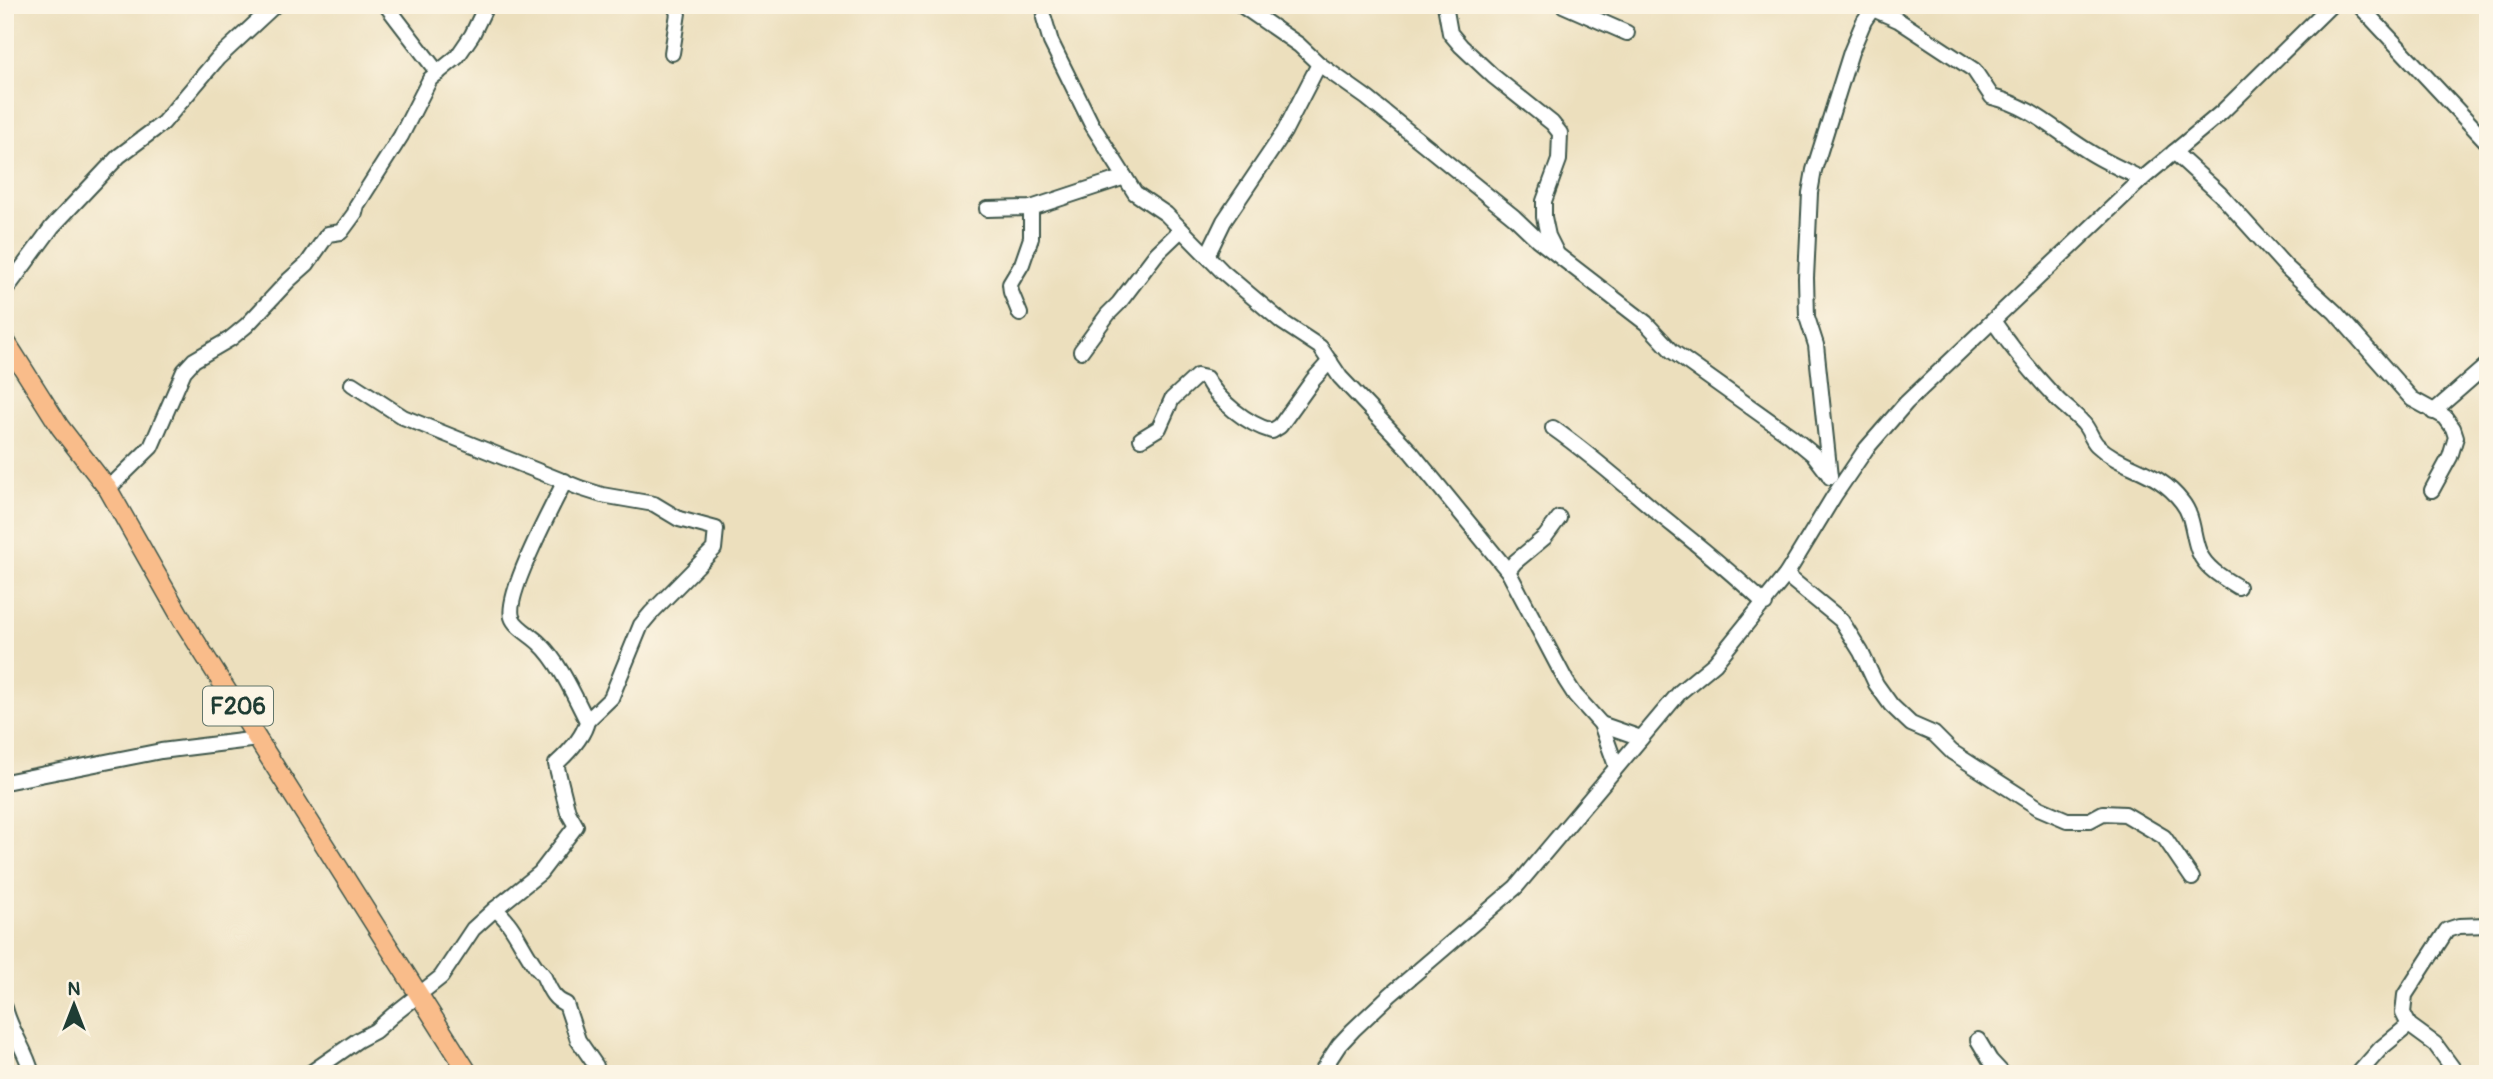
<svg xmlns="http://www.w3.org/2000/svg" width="2493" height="1079" font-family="Pangolin,sans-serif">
	<rect width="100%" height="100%" fill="#fcf5e5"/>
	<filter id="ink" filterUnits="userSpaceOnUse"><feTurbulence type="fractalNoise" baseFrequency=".0143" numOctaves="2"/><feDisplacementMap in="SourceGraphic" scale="14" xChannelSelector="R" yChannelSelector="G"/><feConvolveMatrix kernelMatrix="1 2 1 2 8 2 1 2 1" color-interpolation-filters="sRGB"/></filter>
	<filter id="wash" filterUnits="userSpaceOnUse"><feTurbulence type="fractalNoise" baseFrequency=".00686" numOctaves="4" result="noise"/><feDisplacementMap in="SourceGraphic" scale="28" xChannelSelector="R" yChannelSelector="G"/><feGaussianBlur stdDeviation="1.57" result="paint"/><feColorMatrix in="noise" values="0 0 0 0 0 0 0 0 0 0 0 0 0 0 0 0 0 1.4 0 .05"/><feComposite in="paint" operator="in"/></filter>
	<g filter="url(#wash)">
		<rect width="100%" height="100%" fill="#ecdfbd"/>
	</g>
	<g filter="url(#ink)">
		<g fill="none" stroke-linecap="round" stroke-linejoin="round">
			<g stroke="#3e5549" stroke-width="18">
				<g id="minor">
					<path d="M 386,5 L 438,73"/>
					<path d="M 1241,5 L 1299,45 L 1319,64 L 1367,98 L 1514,217 L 1537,239 L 1646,323 L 1672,351 L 1791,436 L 1814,455 L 1830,476"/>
					<path d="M 1445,5 L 1450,33 L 1461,46 L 1493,76 L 1552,123 L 1560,133 L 1559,160 L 1544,201 L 1544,217 L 1548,236 L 1556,252"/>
					<path d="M 1563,5 L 1627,33"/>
					<path d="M 2359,5 L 2488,143"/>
					<path d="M 1873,9 L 1898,20 L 1974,70 L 1992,97 C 2031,106 2054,130 2088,151 C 2105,162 2124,170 2142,179"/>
					<path d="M 1044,18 L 1051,42 L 1092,125 L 1135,193 L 1166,214 L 1222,271 L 1249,294 L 1282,322 L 1320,347 L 1340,377 L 1411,452 L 1508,571 L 1566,681 L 1575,695 L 1601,724 L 1616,766"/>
					<path d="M 672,53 L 678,13 L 674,5"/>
					<path d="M 2174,152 L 2220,194 L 2287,268 L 2335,312 L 2412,399 L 2445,417 L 2453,428 L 2456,437 L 2450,457 L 2432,490"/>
					<path d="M 987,209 L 1031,208 L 1125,177"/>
					<path d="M 1207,256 L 1224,221 L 1284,132 L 1319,64"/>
					<path d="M 5,291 L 52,227 L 119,156 L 163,123 L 218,58 L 275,5"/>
					<path d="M 1020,314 L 1011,292 L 1010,284 L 1022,264 L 1031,238 L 1031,208"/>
					<path d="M 1994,322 C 2013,350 2035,376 2059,401 C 2067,408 2076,415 2083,423 C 2089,429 2091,439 2097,445 C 2123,470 2156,468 2182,502 C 2194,517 2192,535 2199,552 C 2206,569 2223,578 2238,587"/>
					<path d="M 1081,351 L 1108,314 L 1119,303 L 1157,253 L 1181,230"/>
					<path d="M 352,384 L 403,417 L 580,488 L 602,495 L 654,504 L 679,519 L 716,529 L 714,549 L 651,613 L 641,625 L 611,698 L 587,721"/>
					<path d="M 2433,412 L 2488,364"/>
					<path d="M 1553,428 C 1590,454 1624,484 1658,513 C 1695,543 1731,571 1765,604"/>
					<path d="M 1141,439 L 1159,428 L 1172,399 L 1197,376 L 1206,378 C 1218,401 1247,424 1272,431 L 1280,426 L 1313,380 L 1330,361"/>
					<path d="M 1830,477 L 1816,345 L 1807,317 L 1806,278 L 1810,193 L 1814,170 L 1851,52 L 1864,21 L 1875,5"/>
					<path d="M 108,489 L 151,447 L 184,371 L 194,360 L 230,339 L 247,325 L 289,280 L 307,264 L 328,234 L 341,232 L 355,213 L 357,205 L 401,136 L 430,79 L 457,57 L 472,35 L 485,8 L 489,5"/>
					<path d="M 1508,571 L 1515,562 L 1545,537 L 1559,518"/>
					<path d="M 1786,575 L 1841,620 L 1861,652 L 1876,684 L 1891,705 L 1911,724 L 1934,734 L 1952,752 L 2039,808 L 2067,820 L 2090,820 L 2103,813 L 2125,814 L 2164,837 L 2192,878"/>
					<path d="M 1601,724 L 1641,738"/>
					<path d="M 5,782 L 161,751 L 258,739"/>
					<path d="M 495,909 C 513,923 522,948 536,967 C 538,970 541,972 543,975 C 549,987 552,999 566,1004 L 578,1040 L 596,1066"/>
					<path d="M 5,1008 C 11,1032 26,1050 32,1074"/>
					<path d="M 1978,1040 L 1990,1060 L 2003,1074"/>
					<path d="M 309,1074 L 358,1040 L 375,1031 L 393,1015 L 441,977 L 473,929 L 495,909 L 540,873 L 576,826 L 568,812 L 556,764 C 568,753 584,737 587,721 C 575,697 559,661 539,643 C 531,635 515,627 512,617 C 505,594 553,505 565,481"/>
					<path d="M 1320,1074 L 1339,1045 L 1353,1030 L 1390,995 L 1516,887 L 1680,692 L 1715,663 L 1786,575 L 1834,496 L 1866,449 L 1906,403 L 2142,179 L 2222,112 L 2331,5"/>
					<path d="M 2358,1074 L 2381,1048 L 2409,1025"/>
					<path d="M 2457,1074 L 2435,1044 L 2409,1025 L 2403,1013 L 2405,995 L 2447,930 L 2459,926 L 2488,925"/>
				</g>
			</g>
			<g stroke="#3e5549" stroke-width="21">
				<path id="major" d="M 5,340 L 60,427 L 108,489 L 183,621 L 469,1074"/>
			</g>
			<use href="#minor" stroke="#fff" stroke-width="14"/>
			<use href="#major" stroke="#f9bc8a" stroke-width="18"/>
		</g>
	</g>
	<g text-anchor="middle" stroke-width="7" stroke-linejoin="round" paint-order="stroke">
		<rect fill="#fcf5e5" stroke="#617469" stroke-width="2" x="203" y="686.5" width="70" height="39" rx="5"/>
		<g font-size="23" font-weight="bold" fill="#1f3d34">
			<text x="238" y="714">F206</text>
		</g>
	</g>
	<rect width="2493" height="1079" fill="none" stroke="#fcf5e5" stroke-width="28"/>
	<g transform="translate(74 1005)" stroke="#fcf5e5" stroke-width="5" paint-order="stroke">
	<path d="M0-5L12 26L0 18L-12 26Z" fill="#1f3d34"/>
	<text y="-10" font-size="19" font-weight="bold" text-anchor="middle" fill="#1f3d34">N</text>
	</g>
</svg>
